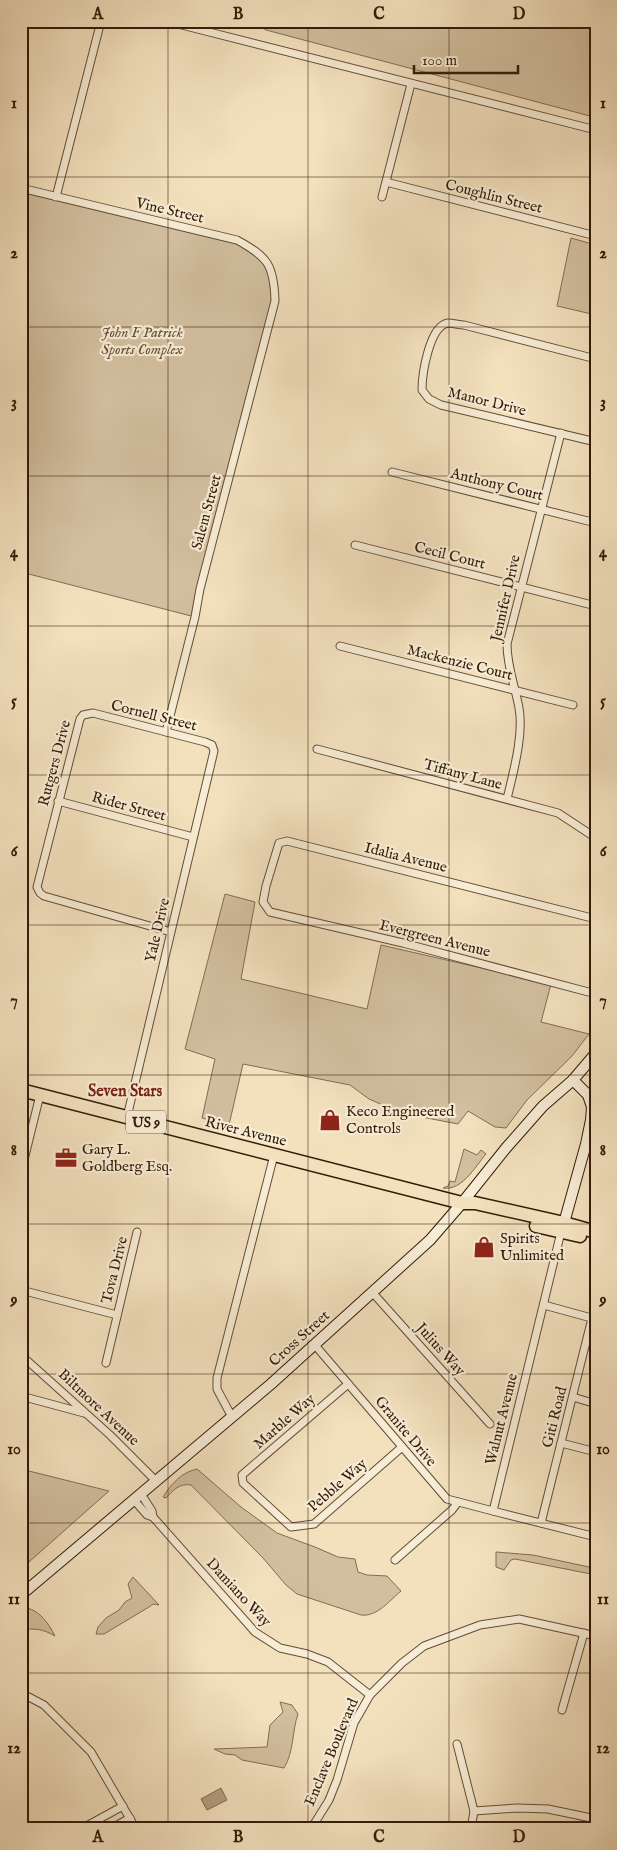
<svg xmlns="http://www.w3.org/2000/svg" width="617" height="1850" font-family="'IM FELL English',serif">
	<rect width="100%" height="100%" fill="#f3e1be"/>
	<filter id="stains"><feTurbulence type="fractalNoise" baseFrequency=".004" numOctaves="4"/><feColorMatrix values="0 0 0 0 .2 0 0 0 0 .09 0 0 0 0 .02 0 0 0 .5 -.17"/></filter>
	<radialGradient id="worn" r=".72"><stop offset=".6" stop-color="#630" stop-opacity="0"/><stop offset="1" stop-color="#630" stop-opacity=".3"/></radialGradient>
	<g fill="#d2bf9f" stroke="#826c54">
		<path d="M 249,21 L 596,21 L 596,97 L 590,116 L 266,30 Z"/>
		<path d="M 21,186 L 237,240 L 269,263 L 275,301 L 195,617 L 21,572 Z"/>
		<path d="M 571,238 L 596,245 L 596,315 L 557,306 Z"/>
		<path d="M 225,894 L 255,902 L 241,979 L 367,1009 L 381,945 L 551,984 L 541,1022 L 589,1034 L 572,1056 L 527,1100 L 506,1128 L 495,1127 L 468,1111 L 458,1124 L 401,1113 L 369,1099 L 350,1085 L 243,1064 L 229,1125 L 202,1118 L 215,1059 L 185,1049 Z"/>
		<path d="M 464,1149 L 477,1155 L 481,1150 L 486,1154 C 475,1167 462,1191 443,1188 L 448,1186 L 450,1181 L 455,1182 Z"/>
		<path d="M 21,1469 L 109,1491 L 21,1569 Z"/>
		<path d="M 197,1469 L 241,1507 L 277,1533 L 315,1547 L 338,1557 L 355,1559 L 358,1572 L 367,1575 L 387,1576 L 401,1591 C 389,1601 377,1617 361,1615 L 297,1594 L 286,1585 L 263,1558 L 191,1485 C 180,1483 173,1490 166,1498 L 163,1497 C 171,1484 182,1472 197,1469 Z"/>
		<path d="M 496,1552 L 533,1555 L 589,1567 L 596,1570 L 596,1575 L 515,1559 L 511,1560 L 504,1570 L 496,1567 Z"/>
		<path d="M 133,1577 L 159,1605 L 153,1604 L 149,1607 L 104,1634 L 96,1634 L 98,1627 L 106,1618 L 119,1610 L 125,1602 L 132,1598 L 128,1584 Z"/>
		<path d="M 27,1608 C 40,1611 49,1624 55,1636 C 43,1629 35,1628 21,1630 L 21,1611 Z"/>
		<path d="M 280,1702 L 292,1705 L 298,1714 C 292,1731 294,1752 284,1768 L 242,1760 L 235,1755 L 225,1754 L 214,1749 L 267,1747 L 270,1725 L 283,1712 Z"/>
	</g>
	<path fill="#b29d80" stroke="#7f6950" d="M 221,1788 L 227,1800 L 207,1810 L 201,1799 Z"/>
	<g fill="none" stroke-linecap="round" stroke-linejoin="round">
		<g stroke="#634c36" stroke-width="9">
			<g id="street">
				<path d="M 166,21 L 596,130"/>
				<path d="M 386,182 L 596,236"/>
				<path d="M 21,188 L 237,240 C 268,257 274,265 275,301 L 200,589 L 195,617 L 166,732"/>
				<path d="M 56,197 L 101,21"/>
				<path d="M 382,197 L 411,84"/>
				<path d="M 596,359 L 464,325 C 459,325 453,323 448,323 C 429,326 422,375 422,390 L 429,399 L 441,405 L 596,442"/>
				<path d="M 392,472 L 596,523"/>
				<path d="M 355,545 L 596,606"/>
				<path d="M 340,646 L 573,705"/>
				<path d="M 317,749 L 558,813 L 596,838"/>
				<path d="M 507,799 C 513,773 524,735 519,708 C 515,686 507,667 507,644 L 561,433"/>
				<path d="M 58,801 L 193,837"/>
				<path d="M 596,919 L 287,841 L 279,843 L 266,886 L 263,902 L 270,912 L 403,943 L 596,994"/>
				<path d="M 127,1117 C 156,995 185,873 214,751 L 212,745 L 205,742 L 93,713 L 83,715 L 80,719 L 37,887 L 40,893 L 44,896 L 171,932"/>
				<path d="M 21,1172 L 40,1095"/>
				<path d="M 561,1232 L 493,1511 L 596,1537"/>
				<path d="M 21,1290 L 117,1315"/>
				<path d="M 372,1292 L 490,1424"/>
				<path d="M 544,1305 L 595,1319"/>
				<path d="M 314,1344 L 447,1499 L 493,1511"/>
				<path d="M 21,1355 L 110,1435 L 156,1481"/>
				<path d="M 106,1363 L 137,1232"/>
				<path d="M 348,1384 L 242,1475 L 243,1483 L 291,1527 L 314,1524 L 402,1447"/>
				<path d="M 21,1396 L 84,1413"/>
				<path d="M 573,1397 L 596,1404"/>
				<path d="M 232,1417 L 217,1389 L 217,1378 L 274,1155"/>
				<path d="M 561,1443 L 596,1452"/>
				<path d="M 141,1494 L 152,1511 L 153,1517"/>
				<path d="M 134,1500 L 147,1515 L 153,1517 L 255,1632 L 280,1648 L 307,1654 L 328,1662 L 370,1695"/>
				<path d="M 541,1523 L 592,1318"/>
				<path d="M 395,1560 L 452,1510 L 458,1502"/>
				<path d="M 21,1696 L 27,1696 L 44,1705 L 91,1752 L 136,1829"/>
				<path d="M 562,1710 L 584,1633"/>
				<path d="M 457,1744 L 474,1811 L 471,1829"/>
				<path d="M 474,1811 L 517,1808 L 548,1809 L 596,1819"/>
				<path d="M 315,1823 L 323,1829"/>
				<path d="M 21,1827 L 23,1829"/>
				<path d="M 81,1829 L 123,1806"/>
				<path d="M 110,1829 L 130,1818"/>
				<path d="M 311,1829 L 329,1800 L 337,1780 L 354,1723 L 370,1695 L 402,1663 L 424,1646 L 480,1625 L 519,1619 L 596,1636"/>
			</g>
		</g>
		<g stroke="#331a08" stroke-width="12">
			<g id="secondary">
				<path d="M 564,1223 L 586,1144 L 591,1120 L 592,1107 L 588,1095 L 573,1080 L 596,1053"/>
				<path d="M 21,1595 L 271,1384 L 430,1240 L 462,1203 L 506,1148 L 543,1106 L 573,1080"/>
			</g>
		</g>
		<g stroke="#331a08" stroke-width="15">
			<g id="highway">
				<path d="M 21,1090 L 462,1203 L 475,1203 L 564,1223 L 596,1232"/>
				<path d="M 536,1226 L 580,1236"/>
			</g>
		</g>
		<use href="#street" stroke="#f7ecd5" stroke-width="7"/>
		<use href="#secondary" stroke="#f7ecd5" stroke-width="10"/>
		<use href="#highway" stroke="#f3e1be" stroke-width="12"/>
	</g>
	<path fill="none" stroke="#331a08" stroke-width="1" stroke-opacity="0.55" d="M 168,21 L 168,1829M 308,21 L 308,1829M 449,21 L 449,1829M 21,177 L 596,177M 21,327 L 596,327M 21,476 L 596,476M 21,626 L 596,626M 21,775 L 596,775M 21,925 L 596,925M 21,1075 L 596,1075M 21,1224 L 596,1224M 21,1374 L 596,1374M 21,1523 L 596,1523M 21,1673 L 596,1673"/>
	<defs>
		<g id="shop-bare" transform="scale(1.725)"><path d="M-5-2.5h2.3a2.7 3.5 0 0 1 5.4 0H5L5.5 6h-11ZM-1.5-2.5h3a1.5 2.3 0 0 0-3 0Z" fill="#8f2418" stroke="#f7ecd5" stroke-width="2.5" paint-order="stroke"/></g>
		<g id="office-bare" transform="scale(1.725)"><path d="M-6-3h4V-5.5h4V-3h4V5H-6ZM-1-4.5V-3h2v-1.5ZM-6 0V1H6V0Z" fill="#8f2418" stroke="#f7ecd5" stroke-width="2.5" paint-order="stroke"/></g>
	</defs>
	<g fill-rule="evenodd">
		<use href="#shop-bare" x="330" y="1120"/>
		<use href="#office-bare" x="66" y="1158"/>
		<use href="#shop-bare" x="484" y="1247"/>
	</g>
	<g text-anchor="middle" stroke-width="4.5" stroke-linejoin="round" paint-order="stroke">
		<rect fill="#f7ecd5" stroke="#6e5946" stroke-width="1" x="126" y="1110.5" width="40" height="23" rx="4"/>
		<g font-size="14" font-weight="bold" fill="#331a08">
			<text x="146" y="1127">US 9</text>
		</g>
		<g font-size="15" fill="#331a08" stroke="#f7ecd5">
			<text transform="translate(494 196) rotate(14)" y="5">Coughlin Street</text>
			<text transform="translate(170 210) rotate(13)" y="5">Vine Street</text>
			<text transform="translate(487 401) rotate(14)" y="5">Manor Drive</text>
			<text transform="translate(497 484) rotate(14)" y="5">Anthony Court</text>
			<text transform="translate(206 512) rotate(-75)" y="5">Salem Street</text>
			<text transform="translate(450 555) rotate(14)" y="5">Cecil Court</text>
			<text transform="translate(505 598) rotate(-77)" y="5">Jennifer Drive</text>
			<text transform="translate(460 662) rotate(14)" y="5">Mackenzie Court</text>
			<text transform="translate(154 715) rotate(14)" y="5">Cornell Street</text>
			<text transform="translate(54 763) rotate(-75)" y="5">Rutgers Drive</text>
			<text transform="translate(463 774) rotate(15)" y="5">Tiffany Lane</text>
			<text transform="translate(129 806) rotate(15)" y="5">Rider Street</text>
			<text transform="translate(406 857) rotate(14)" y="5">Idalia Avenue</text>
			<text transform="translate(157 930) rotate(-77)" y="5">Yale Drive</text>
			<text transform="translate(435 938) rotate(14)" y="5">Evergreen Avenue</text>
			<text transform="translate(246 1131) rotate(14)" y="5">River Avenue</text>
			<text transform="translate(114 1270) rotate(-76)" y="5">Tova Drive</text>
			<text transform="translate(299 1338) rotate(-42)" y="5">Cross Street</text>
			<text transform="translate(441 1349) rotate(48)" y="5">Julius Way</text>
			<text transform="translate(99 1407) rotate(43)" y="5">Biltmore Avenue</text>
			<text transform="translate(554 1417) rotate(-76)" y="5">Giti Road</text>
			<text transform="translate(501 1419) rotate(-76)" y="5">Walnut Avenue</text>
			<text transform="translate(284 1421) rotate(-41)" y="5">Marble Way</text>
			<text transform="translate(406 1431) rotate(50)" y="5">Granite Drive</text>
			<text transform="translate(337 1485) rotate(-41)" y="5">Pebble Way</text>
			<text transform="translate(239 1592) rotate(47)" y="5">Damiano Way</text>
			<text transform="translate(331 1752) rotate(-67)" y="5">Enclave Boulevard</text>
		</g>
		<g font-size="15" font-style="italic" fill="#634c35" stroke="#f7ecd5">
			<text x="142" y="337">John F Patrick<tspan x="142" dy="17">Sports Complex</tspan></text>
		</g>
		<g font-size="15" fill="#331a08" stroke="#f7ecd5" text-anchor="start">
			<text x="346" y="1116">Keco Engineered<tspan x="346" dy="17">Controls</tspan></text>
			<text x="82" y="1154">Gary L.<tspan x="82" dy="17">Goldberg Esq.</tspan></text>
			<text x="500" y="1243">Spirits<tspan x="500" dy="17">Unlimited</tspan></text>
		</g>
		<g font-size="16" font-weight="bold" fill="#7a1f14" stroke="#f7ecd5">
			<text x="125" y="1096">Seven Stars</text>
		</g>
	</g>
	<rect width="617" height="1850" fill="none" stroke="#f3e1be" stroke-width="55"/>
	<path d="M414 65v8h104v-8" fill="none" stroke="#331a08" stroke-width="2.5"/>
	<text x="422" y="65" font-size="15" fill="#331a08" stroke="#f7ecd5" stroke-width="4" paint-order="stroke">100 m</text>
	<rect x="28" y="28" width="562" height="1794" fill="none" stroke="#331a08" stroke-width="2"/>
	<g font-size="16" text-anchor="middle" font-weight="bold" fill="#331a08">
		<text x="98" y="19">A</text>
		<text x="238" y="19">B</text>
		<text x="379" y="19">C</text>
		<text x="519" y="19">D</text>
		<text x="14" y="108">1</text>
		<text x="603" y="108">1</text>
		<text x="14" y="258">2</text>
		<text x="603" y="258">2</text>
		<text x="14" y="407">3</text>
		<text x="603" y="407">3</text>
		<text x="14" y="557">4</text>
		<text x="603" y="557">4</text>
		<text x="14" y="706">5</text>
		<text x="603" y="706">5</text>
		<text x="14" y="856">6</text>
		<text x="603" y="856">6</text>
		<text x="14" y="1005">7</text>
		<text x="603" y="1005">7</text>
		<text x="14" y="1155">8</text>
		<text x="603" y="1155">8</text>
		<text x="14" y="1305">9</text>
		<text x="603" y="1305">9</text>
		<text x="14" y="1454">10</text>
		<text x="603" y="1454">10</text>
		<text x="14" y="1604">11</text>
		<text x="603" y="1604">11</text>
		<text x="14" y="1753">12</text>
		<text x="603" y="1753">12</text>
		<text x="98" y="1842">A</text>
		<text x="238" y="1842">B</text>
		<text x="379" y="1842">C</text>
		<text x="519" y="1842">D</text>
	</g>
	<rect width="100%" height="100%" filter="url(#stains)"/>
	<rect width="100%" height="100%" fill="url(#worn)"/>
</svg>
